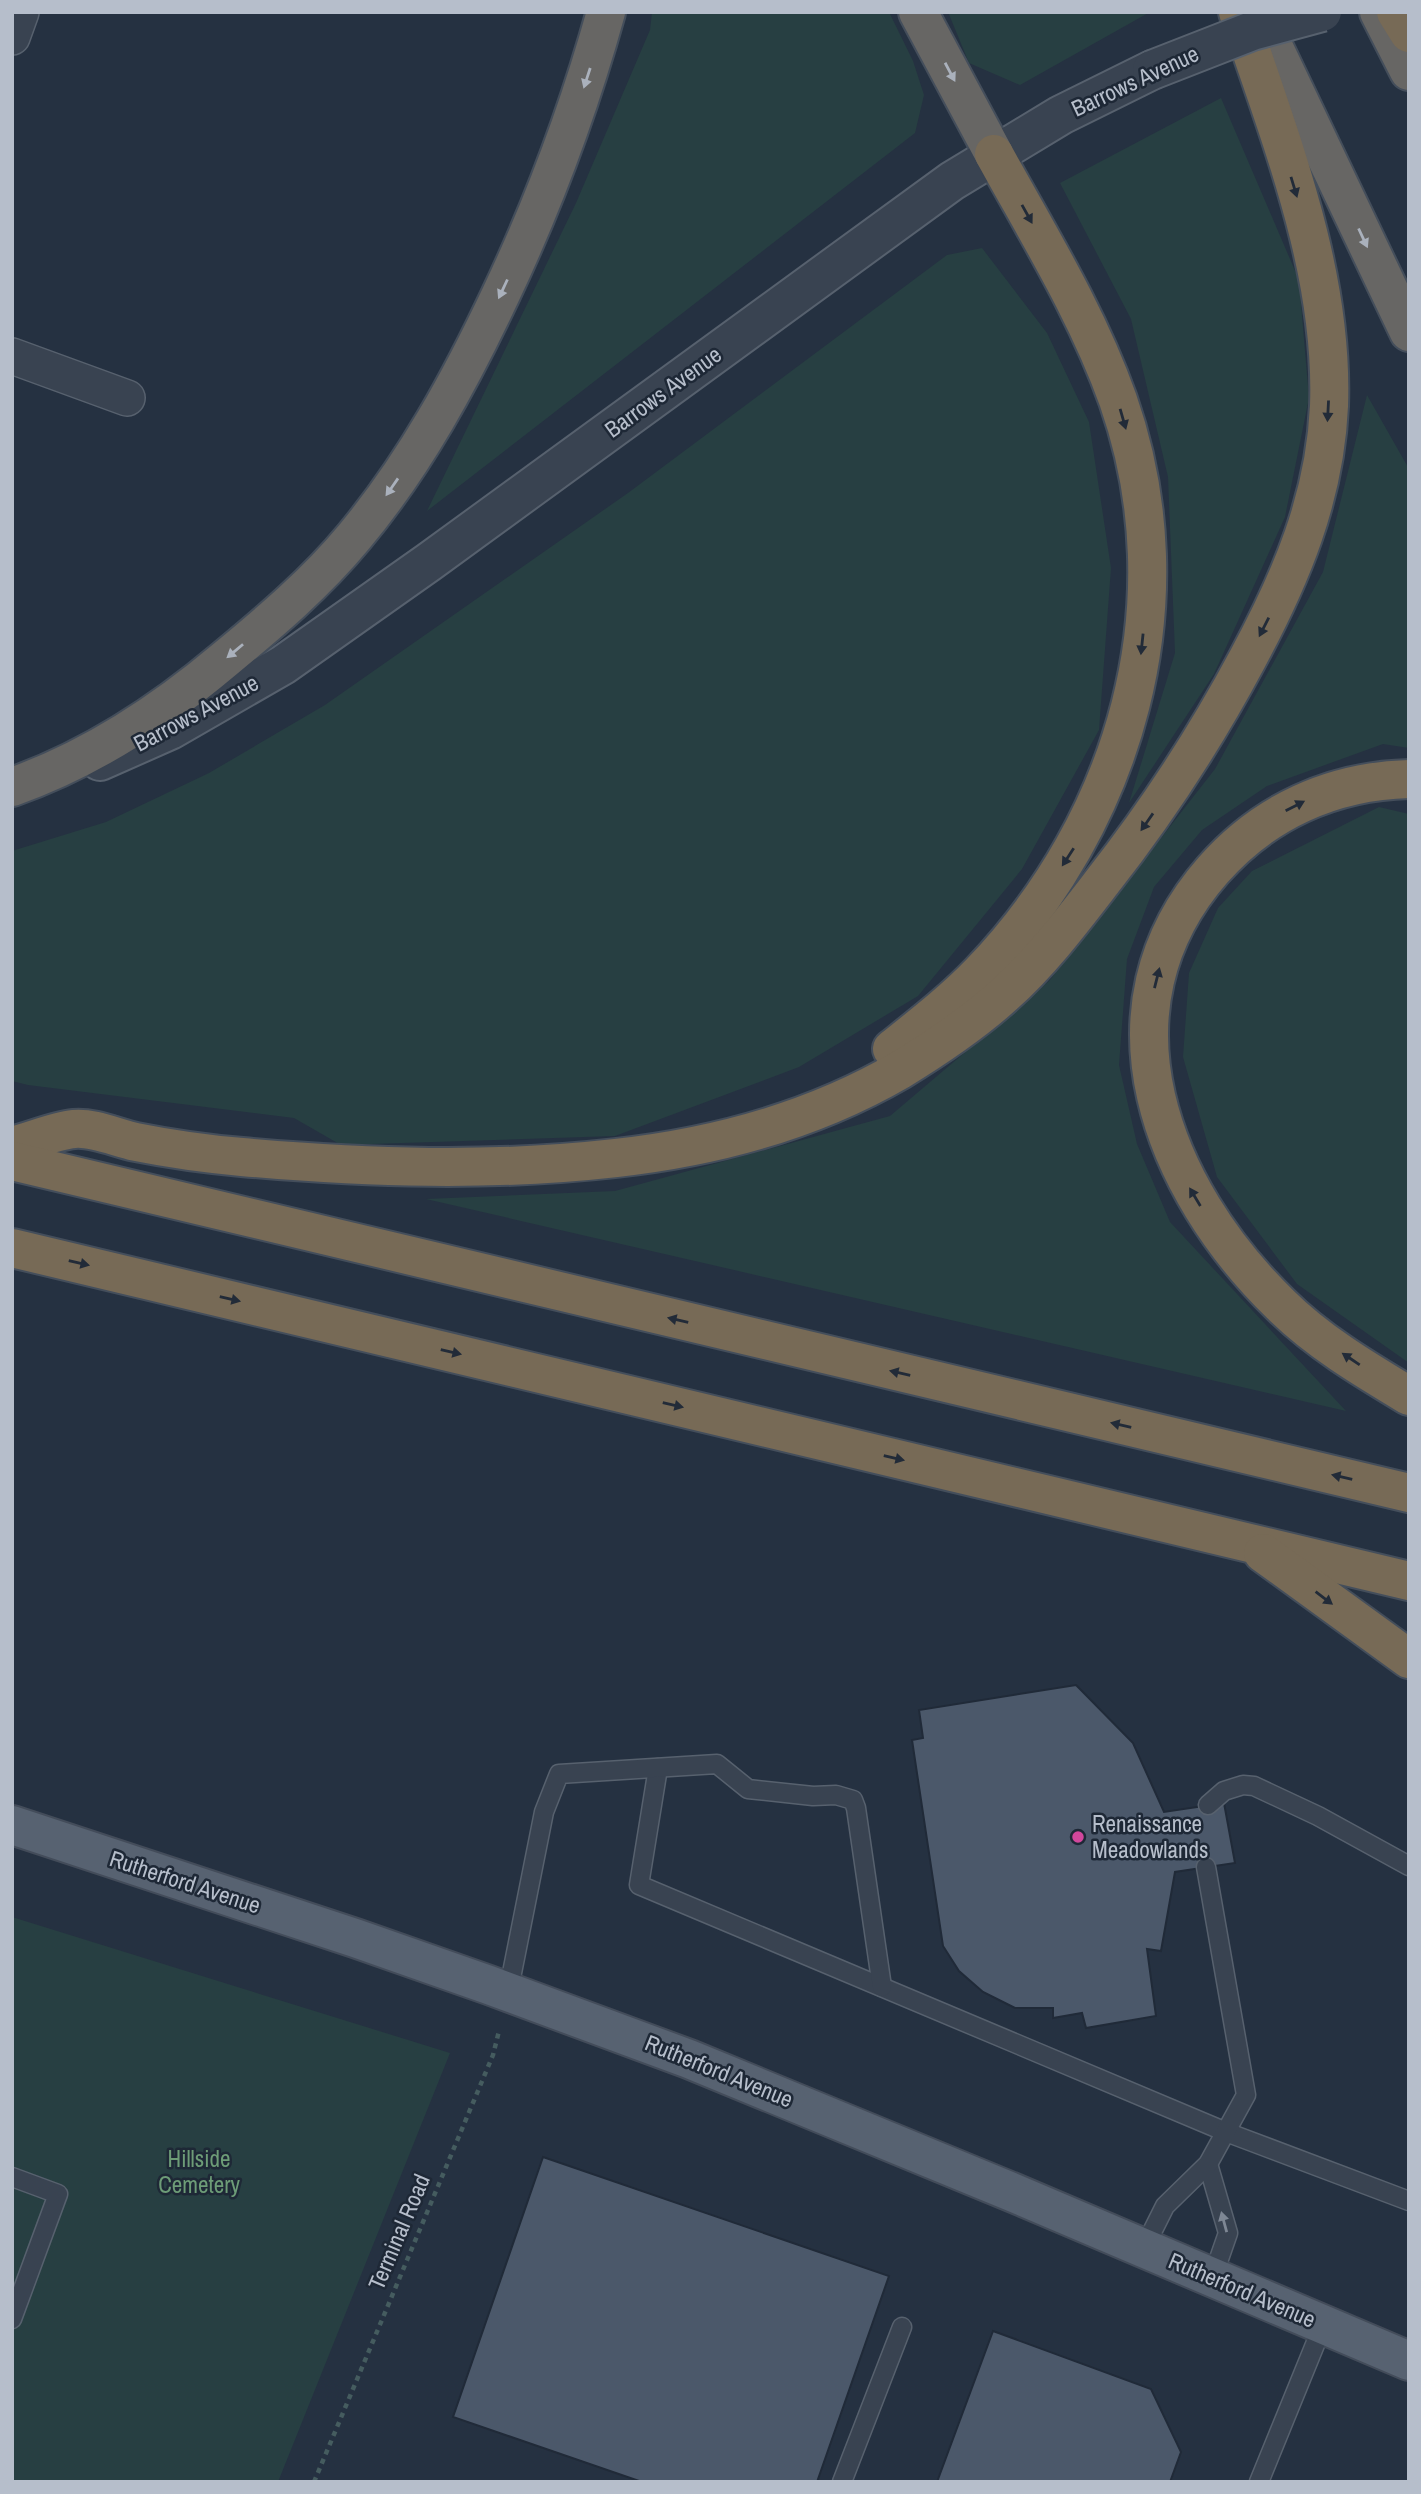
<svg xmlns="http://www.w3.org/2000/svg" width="1421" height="2494" font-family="'Archivo Narrow',sans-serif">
	<rect width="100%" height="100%" fill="#253141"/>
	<g fill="#273f42">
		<path d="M 652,12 L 889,12 L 913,61 L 924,95 L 915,133 L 427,511 L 576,203 L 650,30 Z"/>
		<path d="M 948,12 L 1150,12 L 1020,85 L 969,63 Z"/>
		<path d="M 1221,98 L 1299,280 L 1309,398 L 1285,517 L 1214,674 L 1129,803 L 1175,653 L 1168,477 L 1131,319 L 1060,183 Z"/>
		<path d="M 982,248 L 1047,333 L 1089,422 L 1111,568 L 1099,730 L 1022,869 L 918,996 L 799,1067 L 615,1136 L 341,1145 L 294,1118 L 28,1085 L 12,1081 L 12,851 L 106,822 L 209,773 L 325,705 L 628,493 L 947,255 Z"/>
		<path d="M 1367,395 L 1409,469 L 1409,748 L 1383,744 L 1267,786 L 1202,830 L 1154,887 L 1127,959 L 1119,1065 L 1137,1144 L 1170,1222 L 1346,1411 L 426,1199 L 615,1191 L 890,1116 L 1049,981 L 1215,769 L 1323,572 Z"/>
		<path d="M 1379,807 L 1409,814 L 1409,1363 L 1297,1284 L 1217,1177 L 1183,1057 L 1189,973 L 1218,908 L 1252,871 Z"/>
		<path d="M 12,1917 L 450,2053 L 278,2482 L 12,2482 Z"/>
	</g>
	<g fill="#4b586a" stroke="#202a38" stroke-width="2">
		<path d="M 1076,1685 L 1133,1743 L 1164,1812 L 1224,1803 L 1235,1863 L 1175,1872 L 1161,1951 L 1147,1949 L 1156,2016 L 1086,2028 L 1082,2013 L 1053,2018 L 1053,2008 L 1015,2008 L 983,1992 L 959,1971 L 943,1946 L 912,1740 L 923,1738 L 919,1710 Z"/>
		<path d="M 543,2157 L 889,2276 L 817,2482 L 642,2482 L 453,2417 Z"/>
		<path d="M 993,2331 L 1151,2389 L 1181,2452 L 1170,2482 L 937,2482 Z"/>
	</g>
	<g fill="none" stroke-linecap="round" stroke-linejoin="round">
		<g stroke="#57616e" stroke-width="21">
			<g id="service">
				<path d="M 658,1768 L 639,1885 L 1226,2132 L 1409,2201"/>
				<path d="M 1208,1805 L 1224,1791 L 1243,1785 L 1254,1786 L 1318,1816 L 1409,1866"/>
				<path d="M 508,1993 L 544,1812 L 559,1774 L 717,1764 L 748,1789 L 813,1796 L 836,1795 L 853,1800 L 856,1808 L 882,1987"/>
				<path d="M 1208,2164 L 1228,2233 L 1212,2279"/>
				<path d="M 12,2177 L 58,2194 L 12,2319"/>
				<path d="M 1144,2248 L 1165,2206 L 1208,2164 L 1246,2095 L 1206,1867"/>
				<path d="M 842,2482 L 902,2327"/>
				<path d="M 1259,2482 L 1323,2325"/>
			</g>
		</g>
		<g stroke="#57616e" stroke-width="38">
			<g id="minor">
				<path d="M 12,37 L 21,12"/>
				<path d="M 12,356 L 127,398"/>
			</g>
		</g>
		<g stroke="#57616e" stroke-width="42">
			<path id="tertiary" d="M 100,761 L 170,730 L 283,665 L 429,562 L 952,181 L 1061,115 L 1152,70"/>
		</g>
		<g stroke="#434c5a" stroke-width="42">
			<path id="primary" d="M 12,1825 L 355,1938 L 489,1985 L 689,2059 L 1014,2193 L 1409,2361"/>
		</g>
		<g stroke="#444e5b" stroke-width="42">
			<g id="trunk">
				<path d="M 918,12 L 994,154"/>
				<path d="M 1257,12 L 1409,332"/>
				<path d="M 1379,12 L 1409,71"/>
				<path d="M 12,787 C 91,759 160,714 224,660 C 270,622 316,583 354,537 C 415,464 461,379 501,294 C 544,203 579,109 606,12"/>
			</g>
		</g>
		<g stroke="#444e5b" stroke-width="42">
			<g id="motorway">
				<path d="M 1396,12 L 1409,33"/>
				<path d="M 1409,779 C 1332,781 1264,812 1213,870 C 1090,1010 1162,1189 1280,1304 C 1317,1341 1364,1369 1409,1396"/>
				<path d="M 892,1049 C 922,1025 953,1001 980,973 C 1126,821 1189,603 1118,400 C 1087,313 1038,234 994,154"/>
				<path d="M 12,1146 C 32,1141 54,1131 74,1129 C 93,1127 117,1138 136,1142 C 171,1149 207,1154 242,1157 C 367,1168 492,1172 616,1158 C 715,1147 814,1120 900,1070 C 936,1048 973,1023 1004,995 C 1041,962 1072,921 1102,882 C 1157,812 1206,737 1248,658 C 1291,578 1325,498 1329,406 C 1334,271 1280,139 1238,12"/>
				<path d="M 12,1161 L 1409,1493"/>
				<path d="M 12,1248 L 1409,1581"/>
				<path d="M 1263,1553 L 1409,1659"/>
			</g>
		</g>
		<path stroke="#455c5f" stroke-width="4.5" stroke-dasharray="5 5" stroke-linecap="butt" d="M 314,2482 L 493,2055 L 499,2031"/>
		<use href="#service" stroke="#394351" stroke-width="18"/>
		<use href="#minor" stroke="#394351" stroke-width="35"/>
		<use href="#tertiary" stroke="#394351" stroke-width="38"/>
		<use href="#primary" stroke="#576271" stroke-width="38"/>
		<use href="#trunk" stroke="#676664" stroke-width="38"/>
		<use href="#motorway" stroke="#776a56" stroke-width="38"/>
		<g stroke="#57616e" stroke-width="42" stroke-linecap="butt">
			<path id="tertiary-bridge" d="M 1152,70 L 1252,31 L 1322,12"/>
		</g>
		<use href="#tertiary-bridge" stroke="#394351" stroke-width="38"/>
	</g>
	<defs><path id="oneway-solid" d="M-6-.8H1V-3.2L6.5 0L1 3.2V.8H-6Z" transform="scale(1.75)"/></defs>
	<g fill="#aab1bc">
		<use href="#oneway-solid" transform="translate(950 72) rotate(62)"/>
		<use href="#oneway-solid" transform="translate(587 78) rotate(108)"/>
		<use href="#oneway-solid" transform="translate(1363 238) rotate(65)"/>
		<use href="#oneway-solid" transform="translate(503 289) rotate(115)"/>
		<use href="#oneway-solid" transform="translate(392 487) rotate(125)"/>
		<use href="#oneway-solid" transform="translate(235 651) rotate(140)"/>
	</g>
	<g fill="#222b38">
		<use href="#oneway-solid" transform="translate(1294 187) rotate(73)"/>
		<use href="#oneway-solid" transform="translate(1027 214) rotate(61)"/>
		<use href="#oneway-solid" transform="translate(1328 411) rotate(93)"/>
		<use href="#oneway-solid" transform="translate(1123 419) rotate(74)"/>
		<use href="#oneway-solid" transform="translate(1264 627) rotate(117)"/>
		<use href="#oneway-solid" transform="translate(1142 644) rotate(96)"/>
		<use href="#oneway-solid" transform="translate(1295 806) rotate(-27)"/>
		<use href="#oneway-solid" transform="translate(1147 822) rotate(125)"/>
		<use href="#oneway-solid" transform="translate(1068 857) rotate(123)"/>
		<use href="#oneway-solid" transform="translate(1157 978) rotate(-76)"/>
		<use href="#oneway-solid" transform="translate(1195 1197) rotate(-121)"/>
		<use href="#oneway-solid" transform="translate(79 1263) rotate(13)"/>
		<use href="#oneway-solid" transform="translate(230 1299) rotate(13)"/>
		<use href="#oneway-solid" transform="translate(678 1320) rotate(-167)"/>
		<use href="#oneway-solid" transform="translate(451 1352) rotate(13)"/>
		<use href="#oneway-solid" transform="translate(1351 1359) rotate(-146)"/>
		<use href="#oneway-solid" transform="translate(900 1373) rotate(-167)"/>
		<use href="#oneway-solid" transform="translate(673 1405) rotate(13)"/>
		<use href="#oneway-solid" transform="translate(1121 1425) rotate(-167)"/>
		<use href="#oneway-solid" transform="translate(894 1458) rotate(13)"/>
		<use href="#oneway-solid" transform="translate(1342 1477) rotate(-167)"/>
		<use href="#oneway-solid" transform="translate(1324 1598) rotate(37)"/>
	</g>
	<use fill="#7e8794" href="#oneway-solid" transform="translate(1224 2222) rotate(-105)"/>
	<circle fill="#d1479c" stroke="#1e2836" stroke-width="2.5" cx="1078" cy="1837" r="7"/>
	<g text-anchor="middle" stroke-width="5" stroke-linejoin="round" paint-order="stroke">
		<g font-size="23" fill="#b6becb" stroke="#1e2836">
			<text transform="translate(1135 81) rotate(-25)" y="8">Barrows Avenue</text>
			<text transform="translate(663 392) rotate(-36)" y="8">Barrows Avenue</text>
			<text transform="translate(196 713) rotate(-28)" y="8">Barrows Avenue</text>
			<text transform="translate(185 1882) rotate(18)" y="8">Rutherford Avenue</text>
			<text transform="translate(719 2071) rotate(22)" y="8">Rutherford Avenue</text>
			<text transform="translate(399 2232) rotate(-67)" y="8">Terminal Road</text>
			<text transform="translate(1242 2290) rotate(23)" y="8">Rutherford Avenue</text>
		</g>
		<g font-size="23" fill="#b6becb" stroke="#1e2836" text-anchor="start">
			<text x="1092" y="1832">Renaissance<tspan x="1092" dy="26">Meadowlands</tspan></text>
		</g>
		<g font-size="23" fill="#6d9c77" stroke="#1e2836">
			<text x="199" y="2167">Hillside<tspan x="199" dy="26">Cemetery</tspan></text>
		</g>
	</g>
	<rect width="1421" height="2494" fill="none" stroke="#b6becb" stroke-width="28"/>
</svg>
